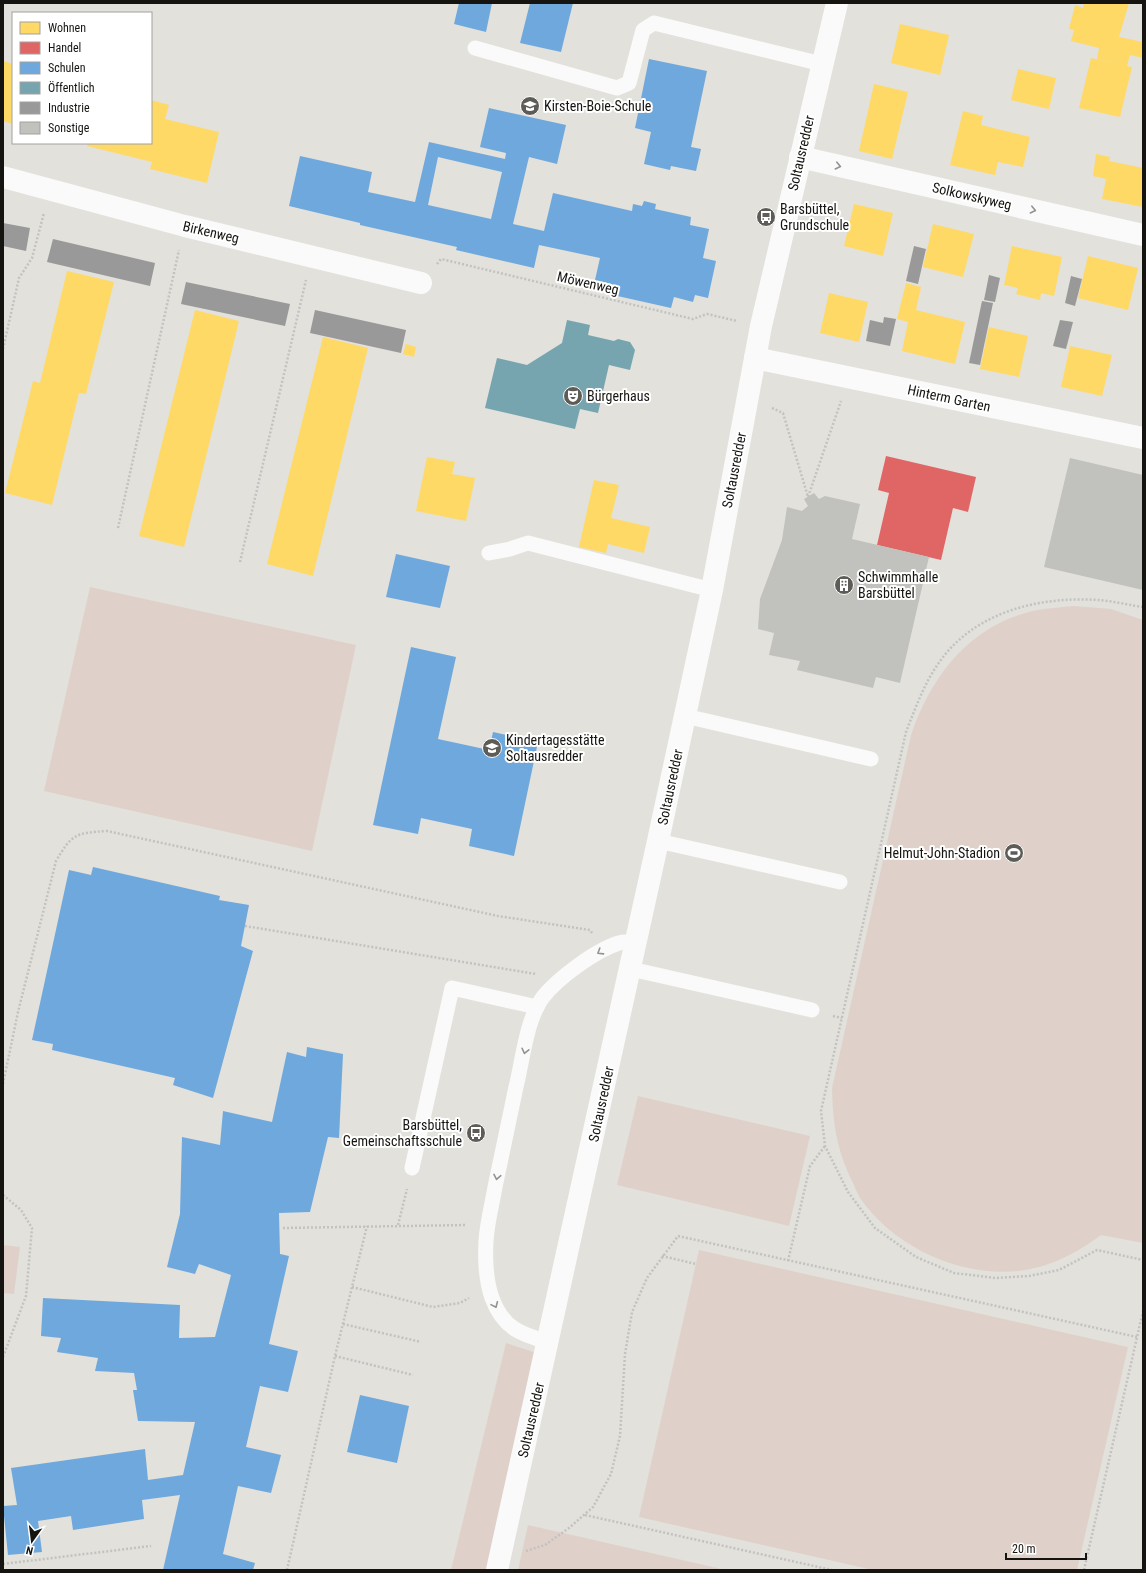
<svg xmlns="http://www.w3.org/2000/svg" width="1146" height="1573" font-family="'Roboto Condensed',sans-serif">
	<rect width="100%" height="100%" fill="#e2e1dc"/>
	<g fill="#dfd1ca">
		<path d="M 90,587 L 356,645 L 312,851 L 44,791 Z"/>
		<path d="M 1074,606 L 1111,609 L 1143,620 L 1143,1243 L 1101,1235 C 1077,1253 1048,1268 1018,1271 C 959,1277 894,1247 860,1198 C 857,1193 854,1185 851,1179 C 836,1147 833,1123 832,1088 L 911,735 C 932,674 971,624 1037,610 C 1049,608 1062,607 1074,606 Z"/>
		<path d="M 638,1096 L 810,1136 L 789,1226 L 617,1185 Z"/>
		<path d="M 3,1245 L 20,1247 L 14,1294 L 3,1293 Z"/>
		<path d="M 699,1250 L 1128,1347 L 1077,1570 L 873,1570 L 639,1517 Z"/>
		<path d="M 506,1343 L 540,1354 L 489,1570 L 451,1570 Z"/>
		<path d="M 528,1525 L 726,1570 L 518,1570 Z"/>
	</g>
	<g fill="#ffd966">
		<path d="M 1084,3 L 1129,3 L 1119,37 L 1143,42 L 1143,58 L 1130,55 L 1127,66 L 1132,67 L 1120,117 L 1079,108 L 1091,58 L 1124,65 L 1097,59 L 1099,48 L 1071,41 L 1074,30 L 1069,29 L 1075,5 L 1083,8 Z"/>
		<path d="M 900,24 L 949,35 L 940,75 L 891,63 Z"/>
		<path d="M 3,61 L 13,64 L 13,124 L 3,121 Z"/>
		<path d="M 1018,69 L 1056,78 L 1049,109 L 1011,100 Z"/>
		<path d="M 874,84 L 908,92 L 892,159 L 859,151 Z"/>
		<path d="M 151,100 L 169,105 L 165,119 L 219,132 L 207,183 L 150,169 L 152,162 L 87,146 L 88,143 L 151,143 Z"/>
		<path d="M 963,111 L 983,116 L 981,125 L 1030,137 L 1023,167 L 998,162 L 995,175 L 950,165 Z"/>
		<path d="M 1096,154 L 1110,157 L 1109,161 L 1143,168 L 1143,207 L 1102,199 L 1106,179 L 1093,176 Z"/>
		<path d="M 854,204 L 893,213 L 883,256 L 844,246 Z"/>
		<path d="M 933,224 L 974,234 L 963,277 L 923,267 Z"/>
		<path d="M 1012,246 L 1062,257 L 1054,296 L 1041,293 L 1040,300 L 1016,294 L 1018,288 L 1004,285 Z"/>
		<path d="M 1088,256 L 1138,268 L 1128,310 L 1078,298 Z"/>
		<path d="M 67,271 L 114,282 L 86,394 L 79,393 L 52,505 L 5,493 L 33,381 L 40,383 Z"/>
		<path d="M 906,283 L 921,287 L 916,310 L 965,322 L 955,364 L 902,351 L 908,322 L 897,319 Z"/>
		<path d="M 829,293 L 868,302 L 859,342 L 820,333 Z"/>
		<path d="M 195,310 L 239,321 L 184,547 L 139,536 Z"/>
		<path d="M 989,327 L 1028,336 L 1019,377 L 980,369 Z"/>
		<path d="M 323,337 L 368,348 L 313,576 L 267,564 Z"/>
		<path d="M 406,344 L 416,347 L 414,357 L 403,354 Z"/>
		<path d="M 1070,346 L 1112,355 L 1102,396 L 1061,387 Z"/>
		<path d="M 427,457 L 455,462 L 452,474 L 475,478 L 466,521 L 416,511 Z"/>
		<path d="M 594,480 L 619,485 L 611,518 L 650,527 L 644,553 L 608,544 L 606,553 L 579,547 Z"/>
	</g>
	<path fill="#e06666" d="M 886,456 L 976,477 L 968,512 L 953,508 L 941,560 L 877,545 L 889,493 L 878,490 Z"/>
	<g fill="#6fa8dc" fill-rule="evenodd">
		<path d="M 459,3 L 492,3 L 486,32 L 454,24 Z"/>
		<path d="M 530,3 L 573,3 L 561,52 L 520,43 Z"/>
		<path d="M 649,59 L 707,71 L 691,147 L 701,149 L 696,171 L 671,166 L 670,170 L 644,164 L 651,132 L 635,128 Z"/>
		<path d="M 489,108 L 566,125 L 557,164 L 529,157 L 513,224 L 544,231 L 553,193 L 632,211 L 633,204 L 642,206 L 644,201 L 656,204 L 655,209 L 691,217 L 690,225 L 709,229 L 703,258 L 716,261 L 708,298 L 695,295 L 693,302 L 674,297 L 671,308 L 613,295 L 615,285 L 595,280 L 600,258 L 539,245 L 534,268 L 456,250 L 457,247 L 360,225 L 360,223 L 289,206 L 300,156 L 372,172 L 368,192 L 415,202 L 429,142 L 505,159 L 506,153 L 480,147 ZM 438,157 L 502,172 L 491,219 L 428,205 Z"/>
		<path d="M 396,554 L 450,566 L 440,608 L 386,597 Z"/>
		<path d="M 411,647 L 456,657 L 438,739 L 489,750 L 493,732 L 538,742 L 514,856 L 469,846 L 472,829 L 421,818 L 418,834 L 373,825 Z"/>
		<path d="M 93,867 L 220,896 L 219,900 L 249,905 L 241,946 L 253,951 L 213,1098 L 173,1085 L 175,1078 L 52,1050 L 53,1044 L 32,1040 L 69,870 L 91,875 Z"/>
		<path d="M 307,1047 L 343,1054 L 339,1138 L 328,1137 L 310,1212 L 279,1213 L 280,1254 L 289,1256 L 269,1344 L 298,1351 L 288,1392 L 260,1386 L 246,1447 L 281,1455 L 271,1493 L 238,1486 L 223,1554 L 255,1563 L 253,1570 L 163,1570 L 180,1495 L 142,1500 L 144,1519 L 73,1530 L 71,1516 L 38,1521 L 42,1552 L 8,1555 L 3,1506 L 17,1505 L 11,1468 L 145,1449 L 148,1480 L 183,1475 L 195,1422 L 138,1421 L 133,1390 L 137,1390 L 134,1373 L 95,1371 L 98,1358 L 57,1352 L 61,1338 L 41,1336 L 43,1298 L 180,1305 L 179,1338 L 215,1337 L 231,1275 L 199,1264 L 195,1274 L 167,1267 L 180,1214 L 182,1137 L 220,1145 L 223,1111 L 272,1122 L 287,1052 L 306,1057 Z"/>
		<path d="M 360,1395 L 409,1406 L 397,1463 L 347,1452 Z"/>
	</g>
	<path fill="#76a5af" d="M 567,320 L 590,325 L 588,335 L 614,341 L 618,339 L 630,342 L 635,350 L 630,370 L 609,365 L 598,413 L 580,409 L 575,429 L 485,408 L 497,358 L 527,365 L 562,343 Z"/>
	<g fill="#999">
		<path d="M 3,223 L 30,228 L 26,251 L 3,246 Z"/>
		<path d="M 53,239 L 155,263 L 150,286 L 47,262 Z"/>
		<path d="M 914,246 L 926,249 L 918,284 L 906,281 Z"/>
		<path d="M 989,275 L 1000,278 L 995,302 L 984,300 Z"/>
		<path d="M 1071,276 L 1082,279 L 1075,306 L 1065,303 Z"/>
		<path d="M 186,282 L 290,304 L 285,326 L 181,304 Z"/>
		<path d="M 982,301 L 993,303 L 980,365 L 969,363 Z"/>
		<path d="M 315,310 L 406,330 L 401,353 L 310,333 Z"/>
		<path d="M 884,317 L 896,319 L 890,346 L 866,341 L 870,320 L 883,323 Z"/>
		<path d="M 1060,320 L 1073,322 L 1066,349 L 1053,346 Z"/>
	</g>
	<g fill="#c1c1bd">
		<path d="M 1070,458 L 1143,475 L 1143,590 L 1044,567 Z"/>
		<path d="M 814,493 L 819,499 L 825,496 L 860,504 L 852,539 L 929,557 L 900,683 L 876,677 L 873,688 L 797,670 L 800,661 L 769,655 L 774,633 L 758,629 L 760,599 L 782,540 L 787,507 L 802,511 L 808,506 L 804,499 Z"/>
	</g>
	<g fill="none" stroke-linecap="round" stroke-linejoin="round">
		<g stroke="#c2c2c0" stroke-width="2.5" stroke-dasharray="2 2" stroke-linecap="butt">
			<path d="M 437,264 L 441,259 L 693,319 L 707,314 L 737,321"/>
			<path d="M 3,349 L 19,278 L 32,258 L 44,213"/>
			<path d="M 772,408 L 783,413 L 808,497 L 841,401"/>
			<path d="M 118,528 L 179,250"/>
			<path d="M 240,562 L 306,280"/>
			<path d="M 1143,607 C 1128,605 1113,601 1098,600 C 1039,596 973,612 938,664 C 924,684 915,709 906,732 L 821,1111 L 825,1146 L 848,1192 L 875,1228 L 916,1257 L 954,1273 L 995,1278 L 1029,1276 L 1059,1270 L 1097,1250 L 1143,1260"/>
			<path d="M 245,926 L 536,974"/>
			<path d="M 833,1016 L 842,1018"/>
			<path d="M 3,1084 L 18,1012 L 56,861 C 72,834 75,833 107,831 L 498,916 L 590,930 L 592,933"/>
			<path d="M 3,1195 L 21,1210 L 32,1228 L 26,1296 L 3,1357"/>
			<path d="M 398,1225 L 407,1189"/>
			<path d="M 283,1228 L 467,1225"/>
			<path d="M 662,1256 L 696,1264"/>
			<path d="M 788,1261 L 810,1166 L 825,1146"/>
			<path d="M 352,1287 L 433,1307 L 460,1303 L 469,1298"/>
			<path d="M 343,1324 L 421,1342"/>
			<path d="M 335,1356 L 413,1375"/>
			<path d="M 585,1515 L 832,1570"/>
			<path d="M 526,1551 L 545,1545 L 569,1528 L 593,1507 L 611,1474 L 620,1436 L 625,1354 L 632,1312 L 647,1278 L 678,1236 L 1137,1337"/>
			<path d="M 3,1564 L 151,1546"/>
			<path d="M 287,1570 L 335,1356 L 367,1226"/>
			<path d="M 1084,1570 L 1143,1311"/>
		</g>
		<g stroke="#fbfafa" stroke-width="15">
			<path d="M 475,48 L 617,88 L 629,83 L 643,30 L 654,23 L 822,64"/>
			<path d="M 489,553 L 510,549 L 528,543 L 712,590"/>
			<path d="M 685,716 L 871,759"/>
			<path d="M 658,841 L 840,882"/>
			<path d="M 631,969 L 812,1010"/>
			<path d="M 412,1168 L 452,988 L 537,1007"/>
			<path d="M 548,1342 C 520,1334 503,1328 492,1298 C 486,1281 485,1259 486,1241 C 487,1223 492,1205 495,1187 C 502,1154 509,1120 516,1087 C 523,1059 526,1020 543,997 C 558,978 596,950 619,943 C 624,941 631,942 637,942"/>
		</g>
		<g stroke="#fbfafa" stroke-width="22">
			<path d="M 800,157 L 1143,235"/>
			<path d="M 3,177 L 185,226 L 421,283"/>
			<path d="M 755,358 L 1143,438"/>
			<path d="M 497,1570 L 658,841 L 712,590 L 761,326 L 837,3"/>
		</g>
	</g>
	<defs><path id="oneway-chevron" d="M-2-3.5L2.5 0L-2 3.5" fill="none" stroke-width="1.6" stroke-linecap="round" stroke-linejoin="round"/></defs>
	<g stroke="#949291">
		<use href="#oneway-chevron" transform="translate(838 166) rotate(13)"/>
		<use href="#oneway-chevron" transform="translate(1033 210) rotate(13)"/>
		<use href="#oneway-chevron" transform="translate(600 952) rotate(148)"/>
		<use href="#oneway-chevron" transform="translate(525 1051) rotate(103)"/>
		<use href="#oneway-chevron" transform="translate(497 1177) rotate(101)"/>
		<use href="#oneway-chevron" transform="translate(495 1305) rotate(66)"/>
	</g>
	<defs>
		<g id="school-disc" transform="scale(1)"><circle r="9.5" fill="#5d5c57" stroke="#fff"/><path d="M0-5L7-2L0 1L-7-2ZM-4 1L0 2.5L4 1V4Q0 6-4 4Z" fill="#fff"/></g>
		<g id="bus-disc" transform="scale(1)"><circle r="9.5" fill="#5d5c57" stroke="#fff"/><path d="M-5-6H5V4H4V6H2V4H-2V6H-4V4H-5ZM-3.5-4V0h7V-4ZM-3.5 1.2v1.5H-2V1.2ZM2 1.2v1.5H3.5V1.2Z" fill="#fff"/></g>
		<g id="theatre-disc" transform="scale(1)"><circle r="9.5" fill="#5d5c57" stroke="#fff"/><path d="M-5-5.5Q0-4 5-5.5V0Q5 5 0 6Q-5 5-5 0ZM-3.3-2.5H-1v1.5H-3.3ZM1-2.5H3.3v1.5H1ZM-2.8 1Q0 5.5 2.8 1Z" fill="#fff"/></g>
		<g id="building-disc" transform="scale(1)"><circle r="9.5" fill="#5d5c57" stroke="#fff"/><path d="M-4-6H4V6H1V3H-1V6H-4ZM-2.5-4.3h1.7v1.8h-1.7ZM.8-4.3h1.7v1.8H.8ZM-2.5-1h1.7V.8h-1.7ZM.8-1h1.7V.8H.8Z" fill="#fff"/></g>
		<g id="stadium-disc" transform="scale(1)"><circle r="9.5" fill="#5d5c57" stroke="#fff"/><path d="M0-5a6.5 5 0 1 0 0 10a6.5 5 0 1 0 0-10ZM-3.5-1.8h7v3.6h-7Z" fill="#fff"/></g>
	</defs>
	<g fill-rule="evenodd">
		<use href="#school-disc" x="530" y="106"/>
		<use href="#bus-disc" x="766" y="217"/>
		<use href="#theatre-disc" x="573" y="396"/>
		<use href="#building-disc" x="844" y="585"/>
		<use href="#school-disc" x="492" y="748"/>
		<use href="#stadium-disc" x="1014" y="853"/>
		<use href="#bus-disc" x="476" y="1133"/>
	</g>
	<g text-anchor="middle" stroke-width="4" stroke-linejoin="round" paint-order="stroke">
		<g font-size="14" fill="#151410" stroke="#fff" text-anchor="start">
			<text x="544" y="111">Kirsten-Boie-Schule</text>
			<text x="780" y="214">Barsbüttel,<tspan x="780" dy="16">Grundschule</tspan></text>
			<text x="587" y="401">Bürgerhaus</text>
			<text x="858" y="582">Schwimmhalle<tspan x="858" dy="16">Barsbüttel</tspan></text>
			<text x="506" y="745">Kindertagesstätte<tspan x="506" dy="16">Soltausredder</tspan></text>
			<text x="1000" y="858" text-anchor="end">Helmut-John-Stadion</text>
			<text x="462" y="1130" text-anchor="end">Barsbüttel,<tspan x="462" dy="16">Gemeinschaftsschule</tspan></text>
		</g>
		<g font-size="14" fill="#151410" stroke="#fff">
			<text transform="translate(801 153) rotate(-77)" y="5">Soltausredder</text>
			<text transform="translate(972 196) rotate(13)" y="5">Solkowskyweg</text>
			<text transform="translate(211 232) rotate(13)" y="5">Birkenweg</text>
			<text transform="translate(588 283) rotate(13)" y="5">Möwenweg</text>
			<text transform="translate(949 398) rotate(12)" y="5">Hinterm Garten</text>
			<text transform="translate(734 470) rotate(-79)" y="5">Soltausredder</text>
			<text transform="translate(670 787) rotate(-78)" y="5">Soltausredder</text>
			<text transform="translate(601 1104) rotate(-78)" y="5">Soltausredder</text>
			<text transform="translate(531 1420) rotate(-77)" y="5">Soltausredder</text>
		</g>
	</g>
	<rect width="1146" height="1573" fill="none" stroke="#151410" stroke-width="8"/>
	<rect x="12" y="12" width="140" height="132" fill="#ffffff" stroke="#a1a19f"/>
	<rect x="20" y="22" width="20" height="12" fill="#ffd966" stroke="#a1a19f"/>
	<text x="48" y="32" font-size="12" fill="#151410">Wohnen</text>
	<rect x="20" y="42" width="20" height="12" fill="#e06666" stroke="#a1a19f"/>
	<text x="48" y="52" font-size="12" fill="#151410">Handel</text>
	<rect x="20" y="62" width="20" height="12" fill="#6fa8dc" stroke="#a1a19f"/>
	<text x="48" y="72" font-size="12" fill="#151410">Schulen</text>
	<rect x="20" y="82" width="20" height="12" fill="#76a5af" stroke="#a1a19f"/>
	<text x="48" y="92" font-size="12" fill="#151410">Öffentlich</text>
	<rect x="20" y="102" width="20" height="12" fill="#999999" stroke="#a1a19f"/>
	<text x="48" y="112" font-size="12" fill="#151410">Industrie</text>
	<rect x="20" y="122" width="20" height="12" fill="#c1c1bd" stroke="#a1a19f"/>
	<text x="48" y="132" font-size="12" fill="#151410">Sonstige</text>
	<g transform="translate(32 1541) rotate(194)" stroke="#ffffff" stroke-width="3" paint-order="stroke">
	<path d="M0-3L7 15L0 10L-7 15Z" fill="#151410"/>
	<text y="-6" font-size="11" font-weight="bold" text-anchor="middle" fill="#151410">N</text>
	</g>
	<path d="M1006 1553v6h80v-6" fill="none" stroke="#151410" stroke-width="2"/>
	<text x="1012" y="1553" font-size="12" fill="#151410" stroke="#ffffff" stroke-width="3" paint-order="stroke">20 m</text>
</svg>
